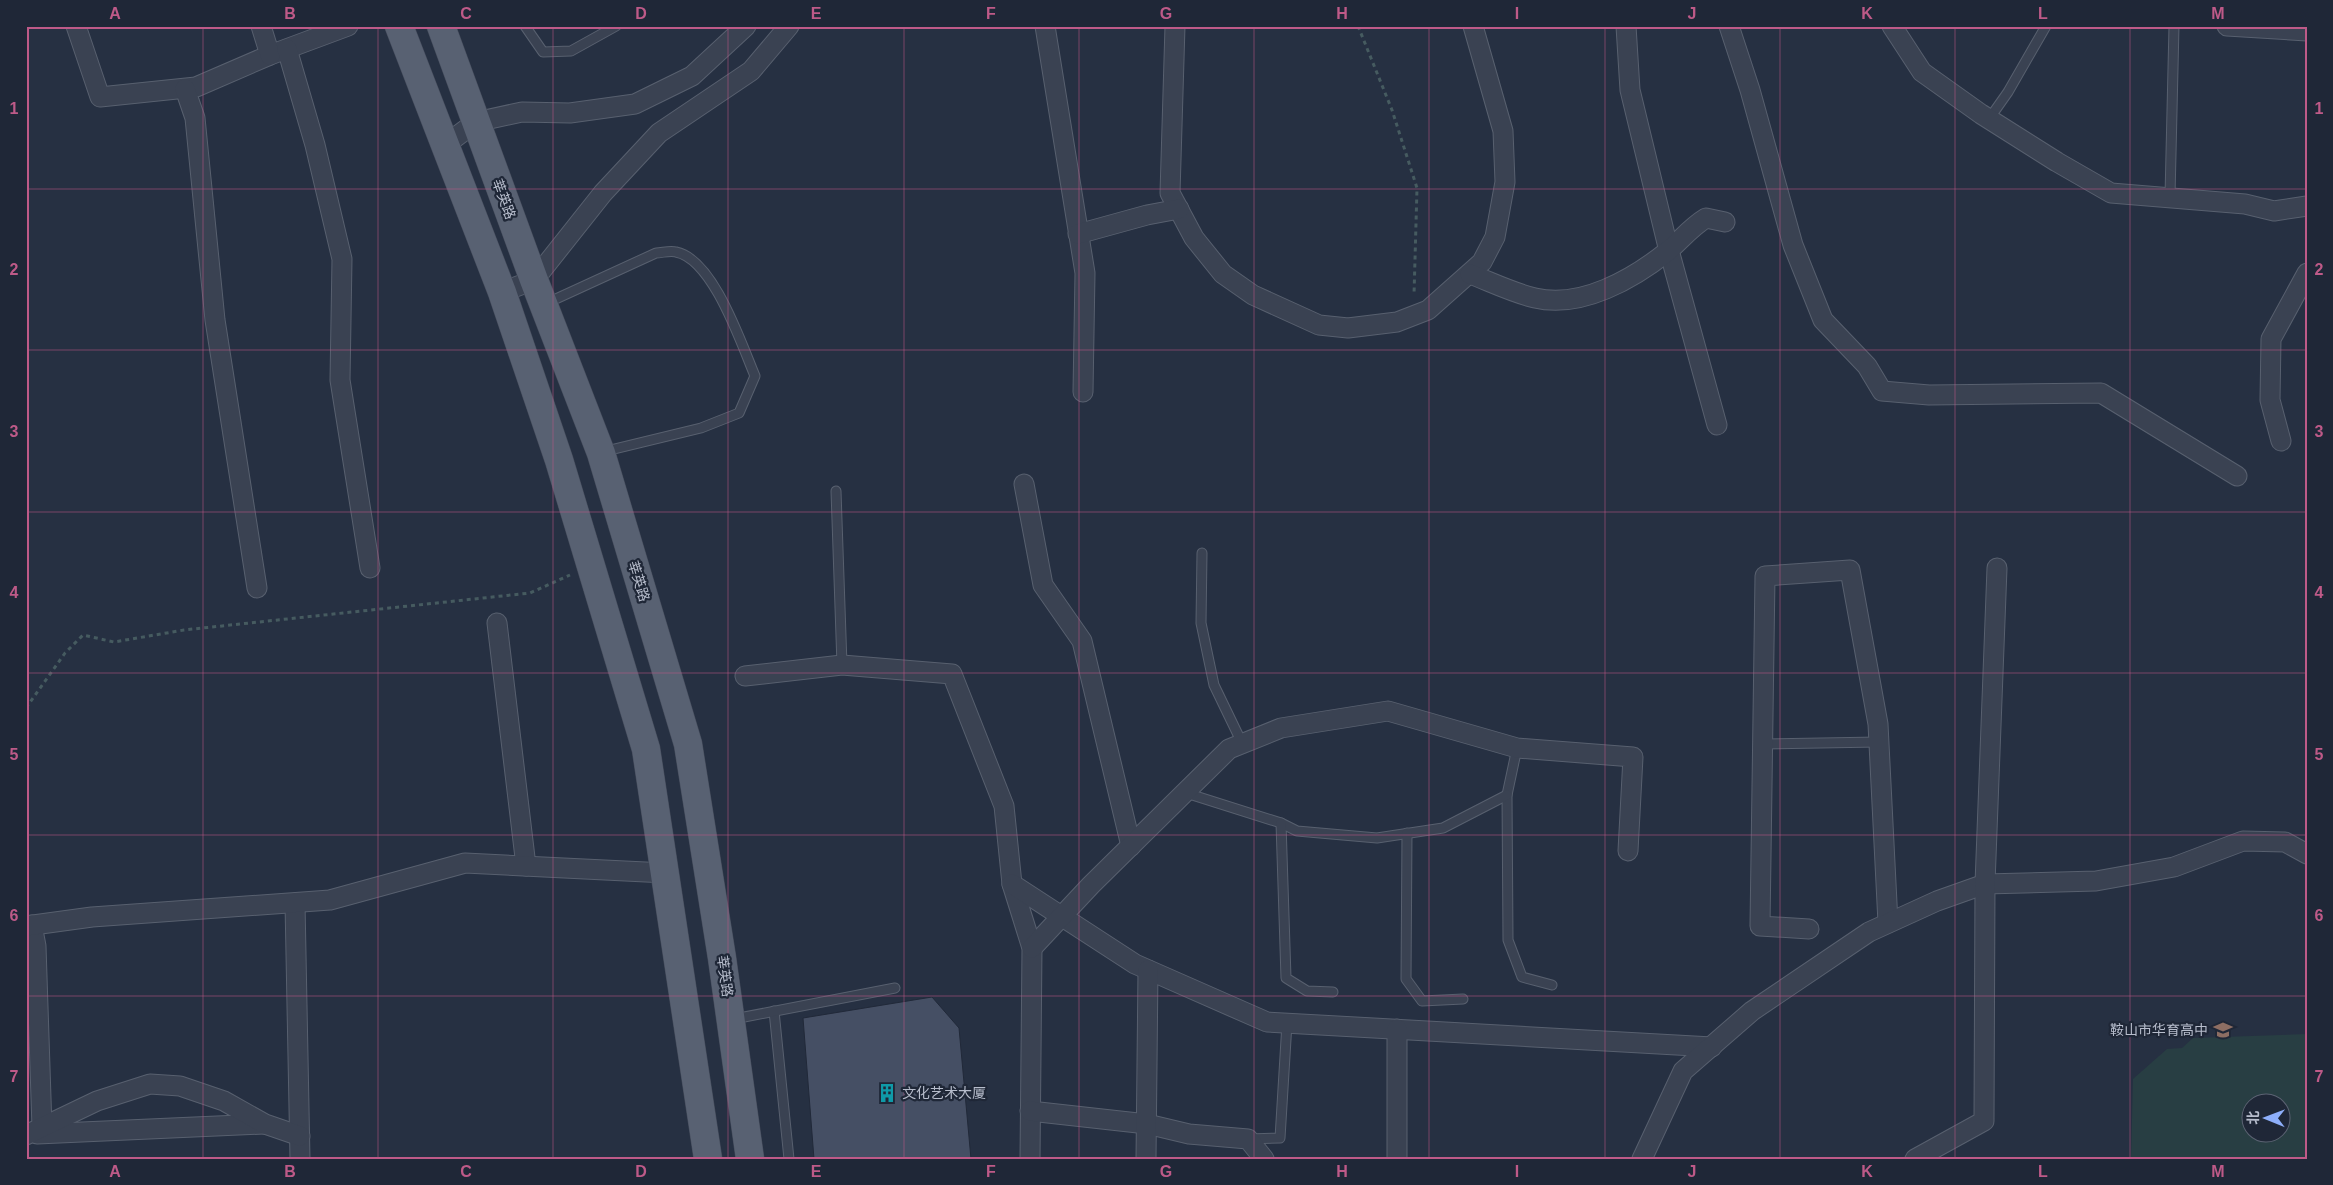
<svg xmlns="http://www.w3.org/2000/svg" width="2333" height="1185" font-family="Helvetica,'Noto Sans SC',sans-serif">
	<rect width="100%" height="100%" fill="#263042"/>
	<path fill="#283e43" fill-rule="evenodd" d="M 2307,1034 L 2307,1159 L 2131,1159 L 2133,1079 L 2167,1049 L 2182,1048 L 2193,1038 ZM 2250,1102 L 2280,1102 L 2280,1132 L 2250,1132 Z"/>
	<path fill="#454f64" stroke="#212939" d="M 932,997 L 959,1028 L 971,1159 L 814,1159 L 803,1018 Z"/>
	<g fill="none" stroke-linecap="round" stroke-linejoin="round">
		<g stroke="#58606f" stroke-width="11">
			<g id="service">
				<path d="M 525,26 L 543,52 L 571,51 L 616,26"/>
				<path d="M 1989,119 L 2008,92 L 2046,26"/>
				<path d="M 2170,196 L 2174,26"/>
				<path d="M 547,303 L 656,253 C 662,253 670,250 676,252 C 713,259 741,343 755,376 L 739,413 L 701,428 L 602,452"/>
				<path d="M 836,491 L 842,665"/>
				<path d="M 1202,553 L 1201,623 L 1214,685 L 1242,743"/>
				<path d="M 1762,744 L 1878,742"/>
				<path d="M 1517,748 L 1507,795 L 1508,940 L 1522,977 L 1552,985"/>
				<path d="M 1186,793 L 1281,823 L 1297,831 L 1377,838 L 1443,828 L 1507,795"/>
				<path d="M 1281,823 L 1286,978 L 1307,991 L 1333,992"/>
				<path d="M 1407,833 L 1406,979 L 1422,1001 L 1463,999"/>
				<path d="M 774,1011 L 789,1159"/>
				<path d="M 734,1019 L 895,988"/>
				<path d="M 1248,1139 L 1280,1138 L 1287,1023"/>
			</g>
		</g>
		<g stroke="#58606f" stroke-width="21">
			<g id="minor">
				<path d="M 76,26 L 100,97 L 196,87 L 270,55 L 348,26"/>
				<path d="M 261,26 L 270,55"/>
				<path d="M 1045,26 L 1085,273 L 1083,392"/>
				<path d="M 1175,26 L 1170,193 L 1194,238 L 1223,274 L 1253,295 L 1319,325 L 1348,328 L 1397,322 L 1428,310 L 1482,262 L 1495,237 L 1505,182 L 1503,131 L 1473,26"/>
				<path d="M 1626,26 L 1630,90 L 1667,243 L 1717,425"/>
				<path d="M 1729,26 L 1750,90 L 1793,245 L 1823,320 L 1867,366 L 1882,391 L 1929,395 L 2101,393 L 2237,476"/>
				<path d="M 1892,26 L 1922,72 L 1981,114 L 2057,162 L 2111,193 L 2245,204 L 2274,211 L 2307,206"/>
				<path d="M 2227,26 L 2307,31"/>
				<path d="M 287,49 L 315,145 L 342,259 L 340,380 L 370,568"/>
				<path d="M 185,89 L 195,118 L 215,320 L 257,588"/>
				<path d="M 445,145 L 476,122 L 522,112 L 570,113 L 635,104 L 692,76 L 746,26"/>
				<path d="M 1078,234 L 1147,215 L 1179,209"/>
				<path d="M 1470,274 C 1491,282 1513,293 1535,298 C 1581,309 1633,279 1668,251 C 1681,240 1691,227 1706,218 L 1725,222"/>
				<path d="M 502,292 L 534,280 L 603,193 L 659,133 L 751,71 L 789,26"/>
				<path d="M 2281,441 L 2270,400 L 2271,339 L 2307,273"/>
				<path d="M 1024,484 L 1043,585 L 1082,641 L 1131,846"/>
				<path d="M 497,623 L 526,866"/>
				<path d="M 745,676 L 842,665 L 952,674 L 1004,806 L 1012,884 L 1032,948 L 1030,1159"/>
				<path d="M 1012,884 L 1135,964 L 1267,1022 L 1712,1047"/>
				<path d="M 295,903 L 300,1159"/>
				<path d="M 32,925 L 36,946 L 42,1128"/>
				<path d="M 26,926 L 92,917 L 330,900 L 465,863 L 666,873"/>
				<path d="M 1809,929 L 1760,926 L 1765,576 L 1850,570 L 1878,724 L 1888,923"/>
				<path d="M 1032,948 L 1091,885 L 1229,749 L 1281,728 L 1388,711 L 1517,748 L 1633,757 L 1628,851"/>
				<path d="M 1030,1111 L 1147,1124 L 1189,1134 L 1248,1139 L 1264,1159"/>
				<path d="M 37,1134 L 264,1124"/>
				<path d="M 26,1135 L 97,1101 L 150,1084 L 180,1086 L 224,1101 L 265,1124 L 300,1136"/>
				<path d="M 1146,1159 L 1148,970"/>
				<path d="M 1397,1159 L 1397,1029"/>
				<path d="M 1642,1159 L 1683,1071 L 1752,1011 L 1869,932 L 1937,901 L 1985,884 L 2096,881 L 2174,867 L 2243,841 L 2285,842 L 2307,854"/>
				<path d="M 1915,1159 L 1984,1121 L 1985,884 L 1997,568"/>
			</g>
		</g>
		<g stroke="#444b5b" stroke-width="29">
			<g id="primary">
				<path d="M 399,26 L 502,292 L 559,460 L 646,749 L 708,1159"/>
				<path d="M 441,26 L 534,280 L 601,453 L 688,744 L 722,958 L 750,1159"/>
			</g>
		</g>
		<g stroke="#465b60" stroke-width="3" stroke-dasharray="4 4" stroke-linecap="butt">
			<path d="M 1358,26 L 1392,110 L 1417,188 L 1414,295"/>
			<path d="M 26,708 L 65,653 L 83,635 L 114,642 L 184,630 L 530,593 L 570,575"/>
		</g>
		<use href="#service" stroke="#3a4252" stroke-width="9"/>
		<use href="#minor" stroke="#3a4252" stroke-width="19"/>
		<use href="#primary" stroke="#586172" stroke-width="28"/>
	</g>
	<path fill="none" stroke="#be5a88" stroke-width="1" stroke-opacity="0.55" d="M 203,26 L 203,1159M 378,26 L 378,1159M 553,26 L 553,1159M 728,26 L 728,1159M 904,26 L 904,1159M 1079,26 L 1079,1159M 1254,26 L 1254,1159M 1429,26 L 1429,1159M 1605,26 L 1605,1159M 1780,26 L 1780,1159M 1955,26 L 1955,1159M 2130,26 L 2130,1159M 26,189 L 2307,189M 26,350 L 2307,350M 26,512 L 2307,512M 26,673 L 2307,673M 26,835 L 2307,835M 26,996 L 2307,996"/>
	<defs>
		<g id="school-bare" transform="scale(1.5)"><path d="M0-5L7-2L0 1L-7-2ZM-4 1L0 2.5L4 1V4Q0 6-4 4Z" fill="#8d6e63" stroke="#1f2737" stroke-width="2.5" paint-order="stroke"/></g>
		<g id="building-bare" transform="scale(1.5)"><path d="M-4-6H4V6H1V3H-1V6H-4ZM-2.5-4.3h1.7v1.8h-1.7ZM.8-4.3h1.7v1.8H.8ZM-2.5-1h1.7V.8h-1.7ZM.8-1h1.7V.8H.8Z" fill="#0f9aa8" stroke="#1f2737" stroke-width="2.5" paint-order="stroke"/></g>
	</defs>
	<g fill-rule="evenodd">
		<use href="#school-bare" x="2223" y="1030"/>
		<use href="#building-bare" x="887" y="1093"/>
	</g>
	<g text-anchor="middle" stroke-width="4.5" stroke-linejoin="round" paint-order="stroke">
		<g font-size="14" fill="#b7bdcc" stroke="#1f2737">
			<text transform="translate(504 199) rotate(70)" y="5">莘英路</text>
			<text transform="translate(639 581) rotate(73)" y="5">莘英路</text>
			<text transform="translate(725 976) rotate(82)" y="5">莘英路</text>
		</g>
		<g font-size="14" fill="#b7bdcc" stroke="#1f2737" text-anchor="end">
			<text x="2208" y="1035">鞍山市华育高中</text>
			<text x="902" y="1098" text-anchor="start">文化艺术大厦</text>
		</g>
	</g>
	<rect width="2333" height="1185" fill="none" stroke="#1f2737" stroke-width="55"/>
	<g transform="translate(2266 1118) rotate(271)"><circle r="24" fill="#1f2737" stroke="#5c6373"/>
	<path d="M0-4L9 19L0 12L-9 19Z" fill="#8eaffa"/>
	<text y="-8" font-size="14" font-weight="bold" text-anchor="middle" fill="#b7bdcc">北</text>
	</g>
	<rect x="28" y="28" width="2278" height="1130" fill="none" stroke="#be5a88" stroke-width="2"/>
	<g font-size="16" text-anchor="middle" font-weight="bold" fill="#be5a88">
		<text x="115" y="19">A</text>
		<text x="290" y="19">B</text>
		<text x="466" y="19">C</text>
		<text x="641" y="19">D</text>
		<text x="816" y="19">E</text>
		<text x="991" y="19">F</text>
		<text x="1166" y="19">G</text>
		<text x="1342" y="19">H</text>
		<text x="1517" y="19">I</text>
		<text x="1692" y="19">J</text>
		<text x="1867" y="19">K</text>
		<text x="2043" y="19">L</text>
		<text x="2218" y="19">M</text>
		<text x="14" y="114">1</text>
		<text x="2319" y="114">1</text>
		<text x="14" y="275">2</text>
		<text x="2319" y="275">2</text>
		<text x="14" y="437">3</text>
		<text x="2319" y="437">3</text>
		<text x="14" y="598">4</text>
		<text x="2319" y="598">4</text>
		<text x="14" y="760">5</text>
		<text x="2319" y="760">5</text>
		<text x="14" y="921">6</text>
		<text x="2319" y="921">6</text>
		<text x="14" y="1082">7</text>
		<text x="2319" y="1082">7</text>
		<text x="115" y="1177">A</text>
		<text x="290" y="1177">B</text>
		<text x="466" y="1177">C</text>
		<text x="641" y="1177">D</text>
		<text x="816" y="1177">E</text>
		<text x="991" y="1177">F</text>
		<text x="1166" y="1177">G</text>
		<text x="1342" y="1177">H</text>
		<text x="1517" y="1177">I</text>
		<text x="1692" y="1177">J</text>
		<text x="1867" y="1177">K</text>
		<text x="2043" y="1177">L</text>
		<text x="2218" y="1177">M</text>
	</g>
</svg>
